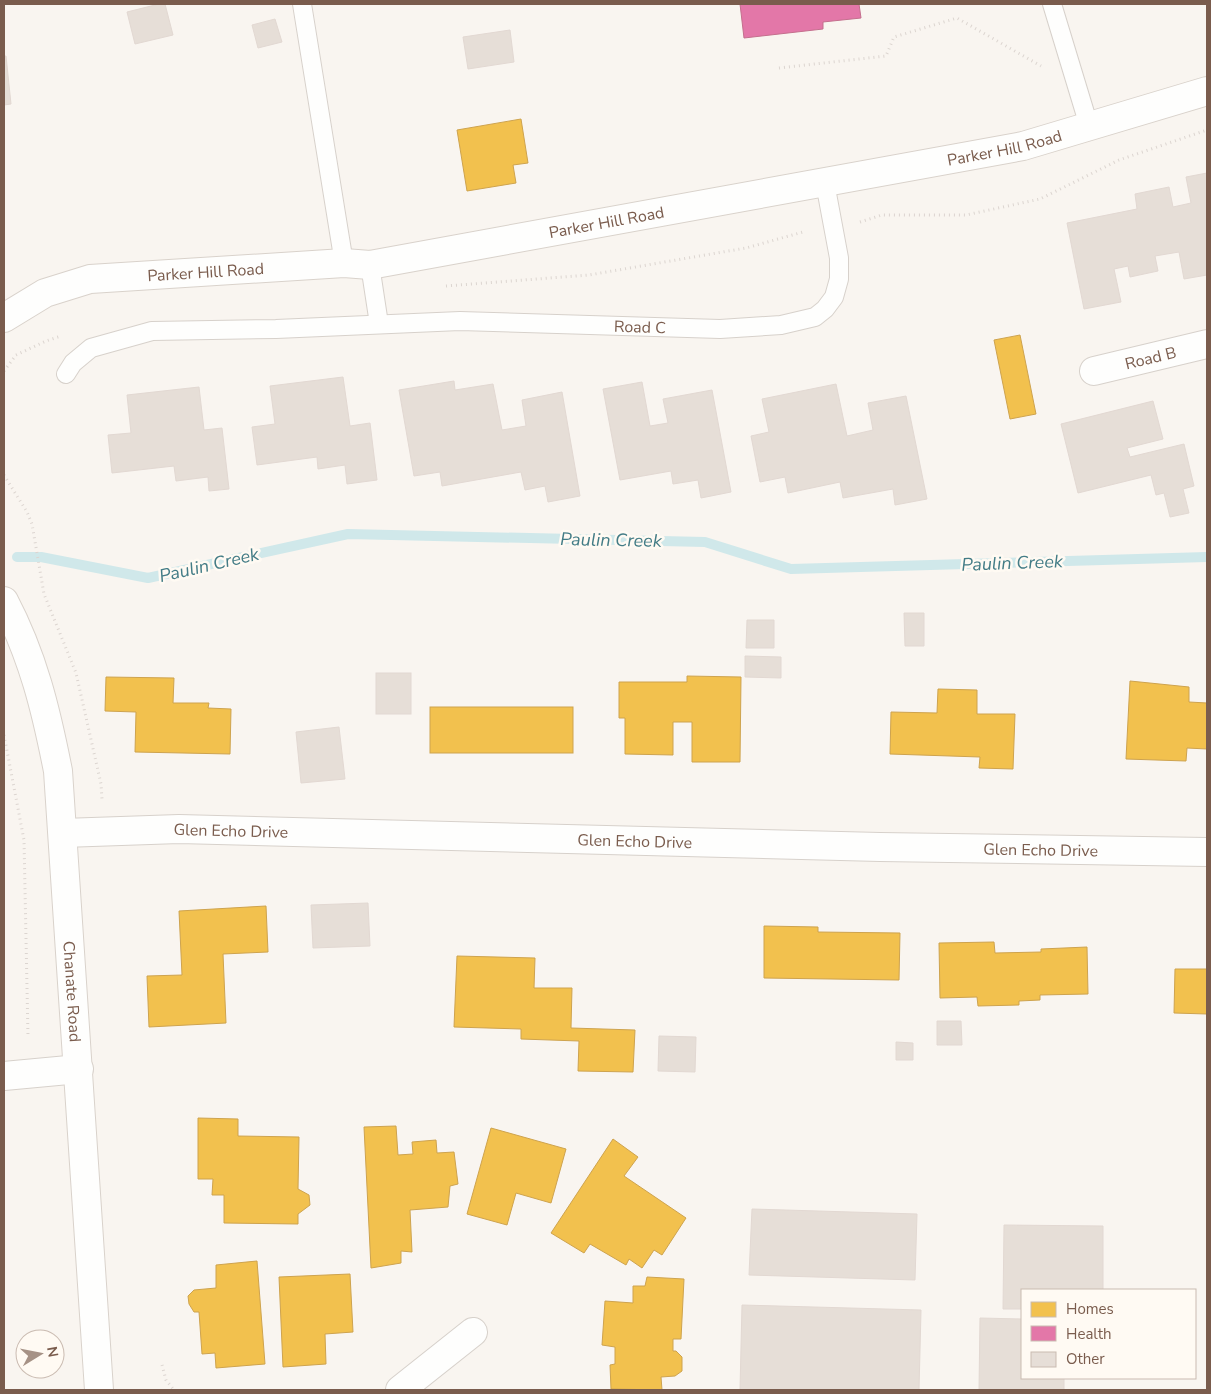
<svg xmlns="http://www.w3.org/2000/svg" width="1211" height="1394" font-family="'Nunito Sans',sans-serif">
	<rect width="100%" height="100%" fill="#f9f5f0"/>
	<g fill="#f2c14e" stroke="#cea34e">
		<path d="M 521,119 L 528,163 L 513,165 L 516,183 L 467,191 L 457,130 Z"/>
		<path d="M 1020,335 L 1036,414 L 1010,419 L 994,340 Z"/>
		<path d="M 687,676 L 741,677 L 740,762 L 692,762 L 692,722 L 673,722 L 673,755 L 625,754 L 625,718 L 619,718 L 619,682 L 687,682 Z"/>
		<path d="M 106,677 L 174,678 L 173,703 L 209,703 L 208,708 L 231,709 L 230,754 L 135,752 L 136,712 L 105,711 Z"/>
		<path d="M 1130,681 L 1189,687 L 1189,702 L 1207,703 L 1207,749 L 1187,748 L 1186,761 L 1126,759 Z"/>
		<path d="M 938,689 L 977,690 L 977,714 L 1015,714 L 1013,769 L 979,768 L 980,757 L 890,754 L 891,712 L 937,713 Z"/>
		<rect x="430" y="707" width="143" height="46"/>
		<path d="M 266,906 L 268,952 L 223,954 L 226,1023 L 149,1027 L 147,976 L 182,975 L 179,911 Z"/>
		<path d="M 764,926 L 818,927 L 818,932 L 900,933 L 899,980 L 764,978 Z"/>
		<path d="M 994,942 L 995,953 L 1041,952 L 1041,949 L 1087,947 L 1088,994 L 1040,995 L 1040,1000 L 1019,1001 L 1019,1005 L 978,1006 L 977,997 L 940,998 L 939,943 Z"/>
		<path d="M 457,956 L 535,958 L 534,988 L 572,988 L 571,1028 L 635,1030 L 633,1072 L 578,1071 L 579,1041 L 521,1039 L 521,1029 L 454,1027 Z"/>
		<path d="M 1175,969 L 1207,969 L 1207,1014 L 1174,1013 Z"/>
		<path d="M 198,1118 L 238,1119 L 238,1136 L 299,1137 L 298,1189 L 309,1195 L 310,1205 L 298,1214 L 298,1224 L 224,1223 L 224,1195 L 212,1195 L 213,1179 L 198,1179 Z"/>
		<path d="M 396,1126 L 398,1155 L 413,1154 L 412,1142 L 436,1140 L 437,1153 L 454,1152 L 458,1184 L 450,1186 L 448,1207 L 410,1210 L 412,1252 L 401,1251 L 401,1263 L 371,1268 L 364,1127 Z"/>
		<path d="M 491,1128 L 566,1149 L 551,1203 L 516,1193 L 507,1225 L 467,1214 Z"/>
		<path d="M 613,1139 L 638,1157 L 624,1176 L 686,1218 L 662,1255 L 654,1250 L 642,1268 L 629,1259 L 626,1265 L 590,1244 L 584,1253 L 551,1233 Z"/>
		<path d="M 257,1261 L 265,1364 L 216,1368 L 215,1353 L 202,1354 L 199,1312 L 194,1312 L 189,1304 L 188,1296 L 194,1290 L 216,1288 L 216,1265 Z"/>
		<path d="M 350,1274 L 353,1332 L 325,1334 L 326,1364 L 283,1367 L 279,1277 Z"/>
		<path d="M 647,1277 L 684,1279 L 681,1339 L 673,1339 L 673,1351 L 676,1351 L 682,1357 L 682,1371 L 675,1376 L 661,1377 L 662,1390 L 611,1389 L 610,1365 L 615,1364 L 615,1347 L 602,1345 L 605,1301 L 633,1303 L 633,1286 L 645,1286 Z"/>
	</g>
	<path fill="#e377a8" stroke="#c46f8d" d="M 740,4 L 859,4 L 861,18 L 823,22 L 823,29 L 744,38 Z"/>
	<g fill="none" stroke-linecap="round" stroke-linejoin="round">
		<path stroke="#d0e8ea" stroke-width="10" d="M 17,557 L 41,557 L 148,578 L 348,534 L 705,542 L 791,569 L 1207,557"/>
	</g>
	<g fill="#e6ded7" stroke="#e2d8d2">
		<path d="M 159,4 L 165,4 L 173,35 L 135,44 L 127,12 Z"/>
		<path d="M 275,19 L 282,42 L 258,48 L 252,25 Z"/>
		<path d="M 510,30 L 514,62 L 468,69 L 463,37 Z"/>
		<path d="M 4,56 L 6,56 L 11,104 L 4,105 Z"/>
		<path d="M 1207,173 L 1207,275 L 1184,279 L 1179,252 L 1155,256 L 1158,271 L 1130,277 L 1128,266 L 1114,269 L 1121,302 L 1084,309 L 1067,223 L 1137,209 L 1135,194 L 1169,187 L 1173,207 L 1191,203 L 1186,177 Z"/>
		<path d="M 343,377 L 350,426 L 370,423 L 377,480 L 347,484 L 345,465 L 318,469 L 317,457 L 257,465 L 252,427 L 275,424 L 270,386 Z"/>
		<path d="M 454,381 L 455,390 L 493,384 L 502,430 L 526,426 L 522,400 L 562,392 L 580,496 L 548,502 L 545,486 L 525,490 L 521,472 L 442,486 L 440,472 L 414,476 L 399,390 Z"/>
		<path d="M 642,382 L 650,426 L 668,423 L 663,399 L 712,390 L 731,492 L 701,498 L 698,480 L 673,484 L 671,471 L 620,480 L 603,389 Z"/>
		<path d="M 836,384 L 847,436 L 873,430 L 868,403 L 906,396 L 927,499 L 895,505 L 893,489 L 843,498 L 840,482 L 788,493 L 785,477 L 760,482 L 751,436 L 769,432 L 762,399 Z"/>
		<path d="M 199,387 L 204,430 L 222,428 L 229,489 L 209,491 L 208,477 L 176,481 L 174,466 L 112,473 L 108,435 L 131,433 L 127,395 Z"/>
		<path d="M 1153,401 L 1163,439 L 1127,448 L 1130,457 L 1184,444 L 1194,486 L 1183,489 L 1189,513 L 1170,517 L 1164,493 L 1156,495 L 1151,475 L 1078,493 L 1061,424 Z"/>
		<path d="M 904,613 L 924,613 L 924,646 L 905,646 Z"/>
		<path d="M 747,620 L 774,620 L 774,648 L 746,648 Z"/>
		<path d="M 745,656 L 781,657 L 781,678 L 745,677 Z"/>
		<rect x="376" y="673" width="35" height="41"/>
		<path d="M 339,727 L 345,779 L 301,783 L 296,732 Z"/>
		<path d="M 368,903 L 370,946 L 313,948 L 311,905 Z"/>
		<path d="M 937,1021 L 961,1021 L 962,1045 L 937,1045 Z"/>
		<path d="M 659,1036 L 696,1037 L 695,1072 L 658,1071 Z"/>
		<path d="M 896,1042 L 913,1043 L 913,1060 L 896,1060 Z"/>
		<path d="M 752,1209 L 917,1214 L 915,1280 L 749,1275 Z"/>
		<path d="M 1004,1225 L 1103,1226 L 1103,1290 L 1022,1290 L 1022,1309 L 1003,1309 Z"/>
		<path d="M 742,1305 L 921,1310 L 919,1390 L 740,1390 Z"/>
		<path d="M 980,1318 L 1022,1319 L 1022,1378 L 1064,1378 L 1064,1390 L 979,1390 Z"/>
	</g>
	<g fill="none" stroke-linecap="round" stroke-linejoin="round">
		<g stroke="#d7d1cb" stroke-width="20">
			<g id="lane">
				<path d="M 302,4 L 344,263"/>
				<path d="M 1052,4 L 1089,126"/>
				<path d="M 370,265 L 379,324"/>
				<path id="s1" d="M 66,374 L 73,363 L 91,348 L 152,331 L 276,329 L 460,321 L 720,329 L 781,325 L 815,317 L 825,309 L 834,297 L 839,279 L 839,258 L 825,183"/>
			</g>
		</g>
		<g stroke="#d7d1cb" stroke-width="30">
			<g id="street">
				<path id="s2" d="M 1094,371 L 1207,344"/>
				<path id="s3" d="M 63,833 L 179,829 L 880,847 L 1207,852"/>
				<path d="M 4,1076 L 79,1069"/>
				<path d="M 400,1390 L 473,1332"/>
			</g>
		</g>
		<g stroke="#d9d2cb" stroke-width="30">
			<g id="secondary">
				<path id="s4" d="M 4,318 L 45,293 L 90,279 L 344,263 L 370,265 L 1023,146 L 1207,91"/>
				<path id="s5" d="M 4,601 C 33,656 46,710 58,771 L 99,1390"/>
			</g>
		</g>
		<g stroke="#dcd5d0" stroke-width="3" stroke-dasharray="1 4" stroke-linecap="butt">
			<path d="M 779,68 L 886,56 L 894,37 L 957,18 L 1041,66"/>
			<path d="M 860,222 L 882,215 L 966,215 L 1040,199 L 1119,160 L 1207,130"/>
			<path d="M 446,286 L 589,275 L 746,248 L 803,232"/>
			<path d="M 4,371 L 16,355 L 46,341 L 61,336"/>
			<path d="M 4,475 L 27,512 L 32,524 L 44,594 L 76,673 L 101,784 L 102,799"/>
			<path d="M 4,735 L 24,840 L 28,1037"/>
			<path d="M 162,1365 L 166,1380 L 174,1390"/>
		</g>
		<use href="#lane" stroke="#fefefd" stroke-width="18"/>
		<use href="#street" stroke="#fefefd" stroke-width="28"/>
		<use href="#secondary" stroke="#fefefd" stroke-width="28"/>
	</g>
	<g text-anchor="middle" stroke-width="5" stroke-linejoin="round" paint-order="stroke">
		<g font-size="16" fill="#7a5c4d" stroke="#fffaf3">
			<text dy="6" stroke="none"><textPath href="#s4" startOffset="1021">Parker Hill Road</textPath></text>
			<text dy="6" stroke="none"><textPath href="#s4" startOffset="616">Parker Hill Road</textPath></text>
			<text dy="6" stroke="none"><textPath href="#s4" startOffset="211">Parker Hill Road</textPath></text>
			<text dy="6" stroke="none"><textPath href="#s1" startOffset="588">Road C</textPath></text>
			<text dy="6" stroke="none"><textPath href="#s2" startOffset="58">Road B</textPath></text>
			<text dy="6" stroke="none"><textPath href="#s3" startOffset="168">Glen Echo Drive</textPath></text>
			<text dy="6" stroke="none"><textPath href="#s3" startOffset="572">Glen Echo Drive</textPath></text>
			<text dy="6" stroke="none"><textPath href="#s3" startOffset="978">Glen Echo Drive</textPath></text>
			<text dy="6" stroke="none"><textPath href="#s5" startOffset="400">Chanate Road</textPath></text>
		</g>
		<g font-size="18" font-style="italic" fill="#437c86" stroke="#fffaf3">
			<text transform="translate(611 540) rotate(1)" y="6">Paulin Creek</text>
			<text transform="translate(1012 563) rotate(-2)" y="6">Paulin Creek</text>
			<text transform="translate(209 565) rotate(-13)" y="6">Paulin Creek</text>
		</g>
	</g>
	<rect width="1211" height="1394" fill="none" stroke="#7a5c4d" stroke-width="10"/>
	<rect x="1021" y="1289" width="175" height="90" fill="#fffaf3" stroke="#cabbb1"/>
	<rect x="1031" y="1302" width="25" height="15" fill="#f2c14e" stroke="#cabbb1"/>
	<text x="1066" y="1314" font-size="15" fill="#7a5c4d">Homes</text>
	<rect x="1031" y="1326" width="25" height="15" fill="#e377a8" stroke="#cabbb1"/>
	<text x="1066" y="1339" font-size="15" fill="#7a5c4d">Health</text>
	<rect x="1031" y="1352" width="25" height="15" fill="#e6ded7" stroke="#cabbb1"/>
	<text x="1066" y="1364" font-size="15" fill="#7a5c4d">Other</text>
	<g transform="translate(40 1354) rotate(80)"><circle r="24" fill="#fffaf3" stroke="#cabbb1"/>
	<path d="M0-4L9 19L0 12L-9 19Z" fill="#a69286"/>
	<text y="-8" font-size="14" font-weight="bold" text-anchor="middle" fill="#7a5c4d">N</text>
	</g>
</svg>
